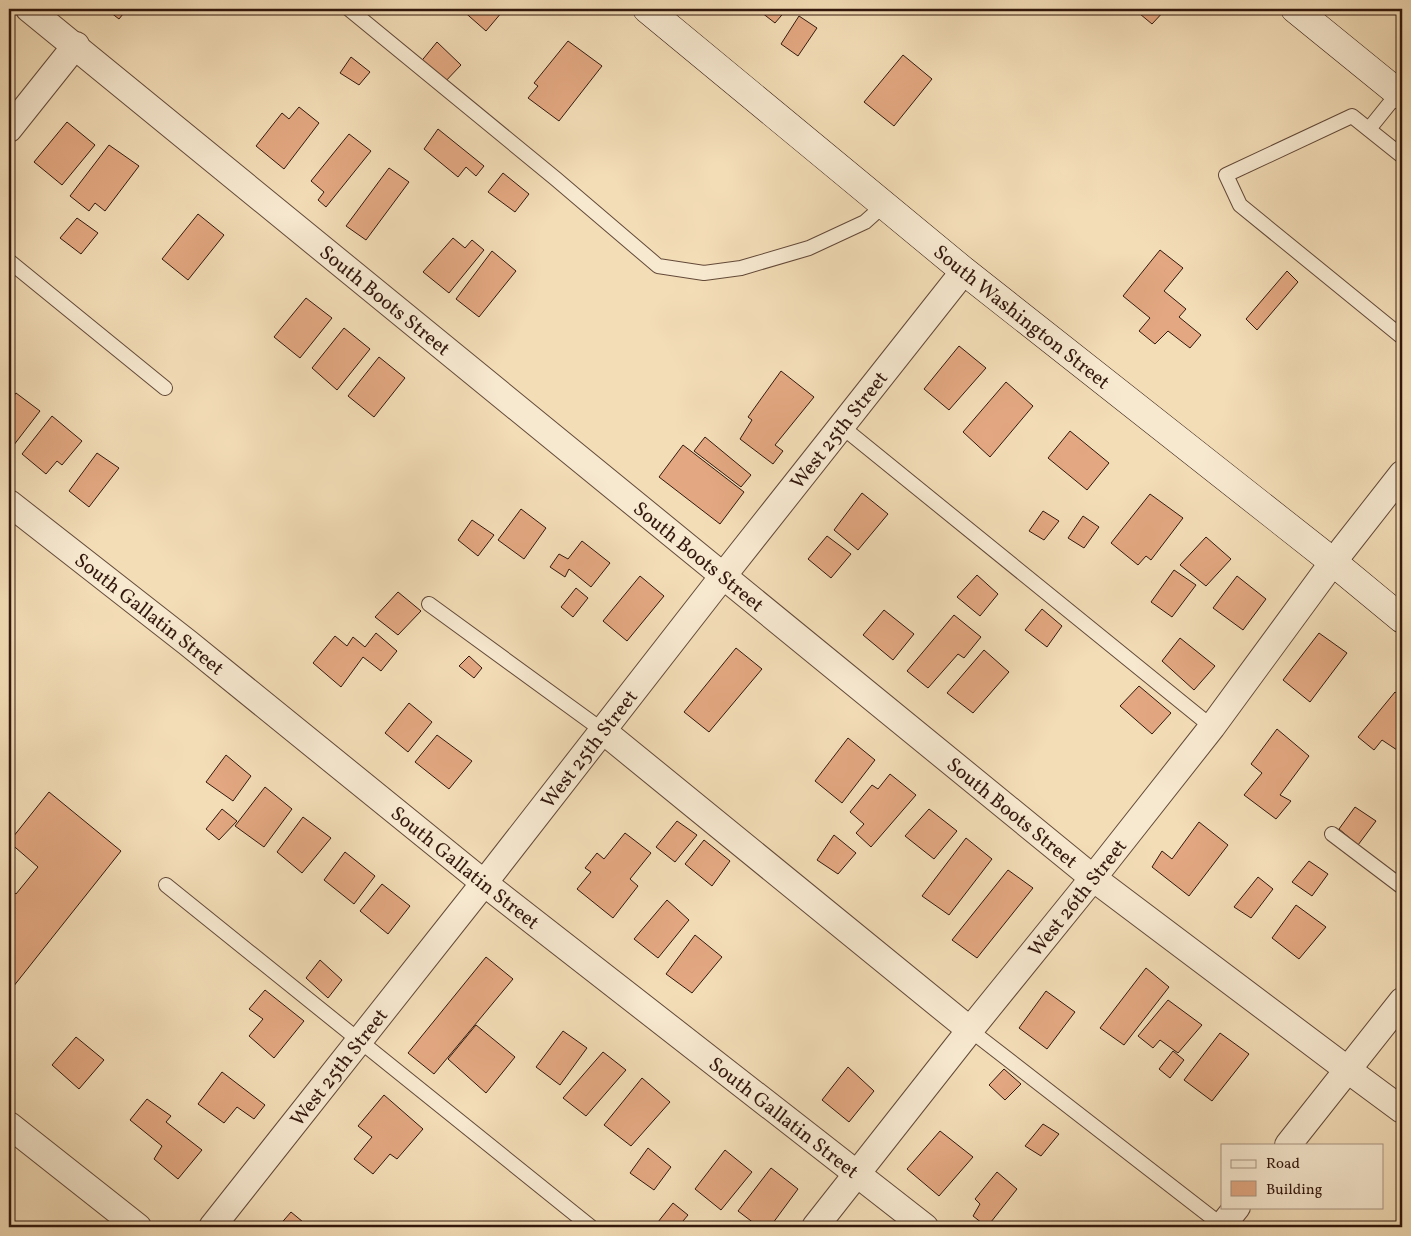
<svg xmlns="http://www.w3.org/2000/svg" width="1411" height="1236" font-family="Vollkorn,serif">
	<rect width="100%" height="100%" fill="#f3ddb7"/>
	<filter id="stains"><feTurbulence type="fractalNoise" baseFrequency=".004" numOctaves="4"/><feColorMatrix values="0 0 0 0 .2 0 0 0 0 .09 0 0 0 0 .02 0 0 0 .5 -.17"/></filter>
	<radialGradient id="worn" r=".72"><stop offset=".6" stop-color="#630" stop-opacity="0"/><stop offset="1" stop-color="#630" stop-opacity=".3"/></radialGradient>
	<g fill="#e3a881" stroke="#33180d">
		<path d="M 106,9 L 127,9 L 119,19 Z"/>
		<path d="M 461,9 L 498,9 L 502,12 L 486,31 Z"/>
		<path d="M 757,9 L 787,9 L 775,23 Z"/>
		<path d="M 1134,9 L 1166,9 L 1152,24 Z"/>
		<path d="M 799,16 L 817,28 L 798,56 L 781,44 Z"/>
		<path d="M 568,41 L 602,66 L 559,121 L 528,98 L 538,86 L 534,83 Z"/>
		<path d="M 437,42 L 461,65 L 442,85 L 419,64 Z"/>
		<path d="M 903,55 L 932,79 L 894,126 L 864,102 Z"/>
		<path d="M 351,57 L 370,72 L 359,85 L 340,73 Z"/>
		<path d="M 299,107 L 319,123 L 284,169 L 256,146 L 282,113 L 289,119 Z"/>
		<path d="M 67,122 L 95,145 L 62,185 L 34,162 Z"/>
		<path d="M 438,129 L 484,166 L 476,176 L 466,167 L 458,177 L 424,149 Z"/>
		<path d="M 349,134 L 371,151 L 326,207 L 318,200 L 324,192 L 311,181 Z"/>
		<path d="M 109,145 L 139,166 L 105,211 L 95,203 L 89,211 L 70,196 Z"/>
		<path d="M 389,168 L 409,182 L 366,240 L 346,226 Z"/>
		<path d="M 503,173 L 529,194 L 515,212 L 488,192 Z"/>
		<path d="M 198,214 L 224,235 L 188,280 L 162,259 Z"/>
		<path d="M 77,218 L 98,233 L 81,254 L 60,238 Z"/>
		<path d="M 453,238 L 465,248 L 472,240 L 484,250 L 449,293 L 423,272 Z"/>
		<path d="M 1160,250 L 1183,268 L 1164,291 L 1186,309 L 1179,317 L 1201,335 L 1190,348 L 1168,331 L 1155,344 L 1139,331 L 1150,318 L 1123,296 Z"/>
		<path d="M 492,251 L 516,271 L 479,317 L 456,299 Z"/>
		<path d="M 1287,271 L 1298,282 L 1257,330 L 1246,319 Z"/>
		<path d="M 306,298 L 332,318 L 300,358 L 274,337 Z"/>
		<path d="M 344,328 L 370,349 L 337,390 L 312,368 Z"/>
		<path d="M 959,346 L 986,368 L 949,410 L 924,389 Z"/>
		<path d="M 379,357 L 405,378 L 374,417 L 348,396 Z"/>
		<path d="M 781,371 L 814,397 L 775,445 L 783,451 L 773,464 L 740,439 L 752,420 L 748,417 Z"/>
		<path d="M 1006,382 L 1033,406 L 990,457 L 963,432 Z"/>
		<path d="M 16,393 L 40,411 L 10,450 L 9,449 L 9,402 Z"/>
		<path d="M 52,416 L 82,441 L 62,465 L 57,461 L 46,474 L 22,454 Z"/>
		<path d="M 1070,431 L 1109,463 L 1087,490 L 1048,458 Z"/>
		<path d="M 705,437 L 751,475 L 741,487 L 694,451 Z"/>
		<path d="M 683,445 L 744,492 L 720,524 L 659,477 Z"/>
		<path d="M 97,453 L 119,468 L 89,507 L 69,491 Z"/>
		<path d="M 862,493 L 888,514 L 858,550 L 834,530 Z"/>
		<path d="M 1150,494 L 1183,518 L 1151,560 L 1146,556 L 1138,565 L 1111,543 Z"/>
		<path d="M 521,509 L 546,528 L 524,559 L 498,540 Z"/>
		<path d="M 1043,511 L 1059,521 L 1044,540 L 1029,531 Z"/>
		<path d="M 1083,516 L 1099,527 L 1084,548 L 1068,538 Z"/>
		<path d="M 472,520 L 494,535 L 478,556 L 458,540 Z"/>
		<path d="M 827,536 L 851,554 L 831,578 L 808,559 Z"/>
		<path d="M 1206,537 L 1231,559 L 1206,586 L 1180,565 Z"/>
		<path d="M 582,541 L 610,563 L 591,587 L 569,569 L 565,577 L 550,567 L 559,554 L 568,559 Z"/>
		<path d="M 1174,570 L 1196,585 L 1172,617 L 1151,602 Z"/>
		<path d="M 977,575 L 998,594 L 980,616 L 957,597 Z"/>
		<path d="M 640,576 L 664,596 L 627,641 L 603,621 Z"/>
		<path d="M 1237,576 L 1266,599 L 1243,630 L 1213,608 Z"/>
		<path d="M 576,588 L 588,598 L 573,617 L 561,607 Z"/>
		<path d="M 398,592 L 421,611 L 398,635 L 375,617 Z"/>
		<path d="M 1042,609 L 1062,626 L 1047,647 L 1025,630 Z"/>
		<path d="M 884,610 L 914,634 L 893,660 L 863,635 Z"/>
		<path d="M 954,615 L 981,637 L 964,658 L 958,654 L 928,688 L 907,671 Z"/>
		<path d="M 376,633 L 397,651 L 381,671 L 363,657 L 341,687 L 313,663 L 335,636 L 347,646 L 353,637 L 365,647 Z"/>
		<path d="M 1319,633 L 1347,653 L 1310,702 L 1283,680 Z"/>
		<path d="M 1180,638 L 1215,666 L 1194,690 L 1162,661 Z"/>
		<path d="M 736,648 L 762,669 L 709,732 L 684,712 Z"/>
		<path d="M 984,650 L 1009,672 L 973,713 L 947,693 Z"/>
		<path d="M 469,656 L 482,668 L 474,678 L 459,666 Z"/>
		<path d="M 1139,686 L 1171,713 L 1152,734 L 1120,706 Z"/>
		<path d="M 1395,692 L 1402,698 L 1402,743 L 1397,750 L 1382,740 L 1374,750 L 1358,737 Z"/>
		<path d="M 409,703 L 432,722 L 408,752 L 385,733 Z"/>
		<path d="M 1277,729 L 1309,756 L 1280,795 L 1291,801 L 1276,819 L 1244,795 L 1262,773 L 1251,764 Z"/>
		<path d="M 437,735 L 472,761 L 449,789 L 415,762 Z"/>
		<path d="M 848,738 L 875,760 L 842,803 L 815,781 Z"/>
		<path d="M 226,755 L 251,776 L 233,801 L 206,782 Z"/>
		<path d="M 890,774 L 916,795 L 871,847 L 856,833 L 864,824 L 850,812 L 872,785 L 878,789 Z"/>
		<path d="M 265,787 L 292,809 L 264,847 L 235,826 Z"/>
		<path d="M 49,792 L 121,851 L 9,992 L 9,888 L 16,894 L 38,867 L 9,842 Z"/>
		<path d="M 1355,807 L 1376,821 L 1358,845 L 1339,829 Z"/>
		<path d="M 222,809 L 237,821 L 219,840 L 206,829 Z"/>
		<path d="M 929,809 L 957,831 L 934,859 L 905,836 Z"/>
		<path d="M 303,817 L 331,838 L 302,873 L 277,852 Z"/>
		<path d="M 677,821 L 697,835 L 675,862 L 656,847 Z"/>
		<path d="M 1199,822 L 1228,845 L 1189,896 L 1152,867 L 1162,851 L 1172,859 Z"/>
		<path d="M 625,833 L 651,853 L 630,879 L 638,886 L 613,918 L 577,889 L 591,872 L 585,868 L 597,853 L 604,859 Z"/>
		<path d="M 834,835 L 856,853 L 838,874 L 817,860 Z"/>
		<path d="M 966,838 L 992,859 L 949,915 L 922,896 Z"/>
		<path d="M 704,840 L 730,861 L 712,886 L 685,864 Z"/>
		<path d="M 345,852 L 375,876 L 354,904 L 324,880 Z"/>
		<path d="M 1309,861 L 1328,874 L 1312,896 L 1292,882 Z"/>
		<path d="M 1008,870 L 1033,888 L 977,958 L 952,940 Z"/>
		<path d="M 1258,877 L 1273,889 L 1251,918 L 1234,907 Z"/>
		<path d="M 382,884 L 410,906 L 388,934 L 360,911 Z"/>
		<path d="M 667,900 L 689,920 L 658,958 L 634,939 Z"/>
		<path d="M 1296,905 L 1326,927 L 1299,959 L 1272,938 Z"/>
		<path d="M 695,935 L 722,957 L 692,993 L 666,974 Z"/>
		<path d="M 486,957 L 513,979 L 434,1074 L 408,1053 Z"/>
		<path d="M 320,960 L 342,980 L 328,998 L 306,978 Z"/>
		<path d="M 1146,968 L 1169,987 L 1124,1045 L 1100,1028 Z"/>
		<path d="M 265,990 L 304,1021 L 274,1058 L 249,1036 L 263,1019 L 249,1009 Z"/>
		<path d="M 1046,991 L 1075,1012 L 1047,1049 L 1019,1028 Z"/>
		<path d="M 1168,1000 L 1202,1025 L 1178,1053 L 1160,1040 L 1153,1048 L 1138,1036 Z"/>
		<path d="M 476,1025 L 515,1057 L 486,1093 L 448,1059 Z"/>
		<path d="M 563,1031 L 587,1048 L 560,1085 L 536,1067 Z"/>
		<path d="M 1220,1033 L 1249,1054 L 1212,1101 L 1184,1080 Z"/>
		<path d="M 76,1037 L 104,1060 L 79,1089 L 52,1065 Z"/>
		<path d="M 1173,1051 L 1184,1060 L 1170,1078 L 1159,1069 Z"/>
		<path d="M 603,1052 L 626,1070 L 586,1116 L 563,1098 Z"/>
		<path d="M 848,1067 L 874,1091 L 849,1122 L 822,1100 Z"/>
		<path d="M 1004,1069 L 1021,1084 L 1005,1100 L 989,1085 Z"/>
		<path d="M 222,1072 L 265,1105 L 254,1119 L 237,1107 L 224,1123 L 198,1104 Z"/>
		<path d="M 642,1078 L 670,1102 L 631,1146 L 604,1125 Z"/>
		<path d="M 384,1095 L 423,1129 L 397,1159 L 390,1154 L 373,1174 L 354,1159 L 372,1137 L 358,1126 Z"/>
		<path d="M 147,1099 L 171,1116 L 166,1122 L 202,1150 L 178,1179 L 154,1159 L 162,1146 L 130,1120 Z"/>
		<path d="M 1043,1124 L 1059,1134 L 1041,1156 L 1025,1146 Z"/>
		<path d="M 940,1131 L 973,1157 L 939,1196 L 907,1169 Z"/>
		<path d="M 648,1148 L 671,1167 L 654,1190 L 630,1173 Z"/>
		<path d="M 725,1150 L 752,1172 L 721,1210 L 695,1189 Z"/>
		<path d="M 771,1168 L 798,1189 L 770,1227 L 759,1227 L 738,1211 Z"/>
		<path d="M 997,1172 L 1017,1189 L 987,1227 L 973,1216 L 980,1204 L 975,1199 Z"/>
		<path d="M 673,1203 L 688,1215 L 678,1227 L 664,1227 L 658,1222 Z"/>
		<path d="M 291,1212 L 309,1227 L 278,1227 Z"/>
	</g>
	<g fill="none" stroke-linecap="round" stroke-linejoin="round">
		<g stroke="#634938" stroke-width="16">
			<g id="service">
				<path d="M 349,9 L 556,179 L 658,266 L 704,273 L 741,268 L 809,248 L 865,222 L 884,205"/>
				<path d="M 1369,129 L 1398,93"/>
				<path d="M 1402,156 L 1352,116 L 1226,175 L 1240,205 L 1402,337"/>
				<path d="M 9,261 L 165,388"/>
				<path d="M 841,426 L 1212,727"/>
				<path d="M 429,604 L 602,730"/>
				<path d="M 1332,834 L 1402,887"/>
				<path d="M 166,885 L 591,1227"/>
				<path d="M 970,1030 L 1224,1227"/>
			</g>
		</g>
		<g stroke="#634938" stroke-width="28">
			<g id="minor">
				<path id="s1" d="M 29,9 L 1093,878 L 1348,1070 L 1402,1110"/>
				<path d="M 9,129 L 76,45"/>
				<path id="s2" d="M 9,503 L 188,643 L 484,883 L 925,1227"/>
				<path d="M 602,730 L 970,1030"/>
				<path d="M 9,1125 L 138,1227"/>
				<path d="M 1288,1145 L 1402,1001"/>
				<path id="s3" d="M 212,1227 L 484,883 L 723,576 L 964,271"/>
				<path id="s4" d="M 815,1227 L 970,1030 L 1093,878 L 1212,727 L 1333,562 L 1402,474"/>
				<path d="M 1221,1227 L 1237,1207"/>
			</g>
		</g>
		<g stroke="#33180d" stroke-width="29">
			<g id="secondary">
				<path id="s5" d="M 647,9 L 964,271 L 1333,562 L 1402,619"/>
				<path d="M 1295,9 L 1402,96"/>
			</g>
		</g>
		<use href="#service" stroke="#f7e9d0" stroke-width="14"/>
		<use href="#minor" stroke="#f7e9d0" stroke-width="26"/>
		<use href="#secondary" stroke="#f7e9d0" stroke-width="28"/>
	</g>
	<g text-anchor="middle" stroke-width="4" stroke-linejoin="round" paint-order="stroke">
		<g font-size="20" fill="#33180d" stroke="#f7e9d0">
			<text dy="7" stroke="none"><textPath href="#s1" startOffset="460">South Boots Street</textPath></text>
			<text dy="7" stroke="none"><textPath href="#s5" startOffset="485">South Washington Street</textPath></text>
			<text dy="7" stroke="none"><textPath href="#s3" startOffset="1014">West 25th Street</textPath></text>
			<text dy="7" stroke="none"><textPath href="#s1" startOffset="865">South Boots Street</textPath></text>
			<text dy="7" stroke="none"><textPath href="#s2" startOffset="179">South Gallatin Street</textPath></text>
			<text dy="7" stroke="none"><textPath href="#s3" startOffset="609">West 25th Street</textPath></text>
			<text dy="7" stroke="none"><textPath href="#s1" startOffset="1270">South Boots Street</textPath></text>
			<text dy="7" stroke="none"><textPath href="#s2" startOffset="584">South Gallatin Street</textPath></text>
			<text dy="7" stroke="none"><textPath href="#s4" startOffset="421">West 26th Street</textPath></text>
			<text dy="7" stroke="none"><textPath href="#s3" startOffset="204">West 25th Street</textPath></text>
			<text dy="7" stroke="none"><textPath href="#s2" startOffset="989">South Gallatin Street</textPath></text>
		</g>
	</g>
	<rect width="1411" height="1236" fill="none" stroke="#f3ddb7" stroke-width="30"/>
	<rect x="10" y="10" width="1391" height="1216" fill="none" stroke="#33180d" stroke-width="2.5"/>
	<rect x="15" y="15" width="1381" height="1206" fill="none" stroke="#33180d"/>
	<rect x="1221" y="1144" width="162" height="65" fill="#f7e9d0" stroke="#a99582"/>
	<rect x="1231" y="1160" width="25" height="8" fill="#f7e9d0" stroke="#a99582"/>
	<text x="1266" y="1168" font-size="15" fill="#33180d">Road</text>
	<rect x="1231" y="1181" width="25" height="15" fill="#e3a881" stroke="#a99582"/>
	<text x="1266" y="1194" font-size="15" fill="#33180d">Building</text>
	<rect width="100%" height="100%" filter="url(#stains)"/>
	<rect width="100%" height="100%" fill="url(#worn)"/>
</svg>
